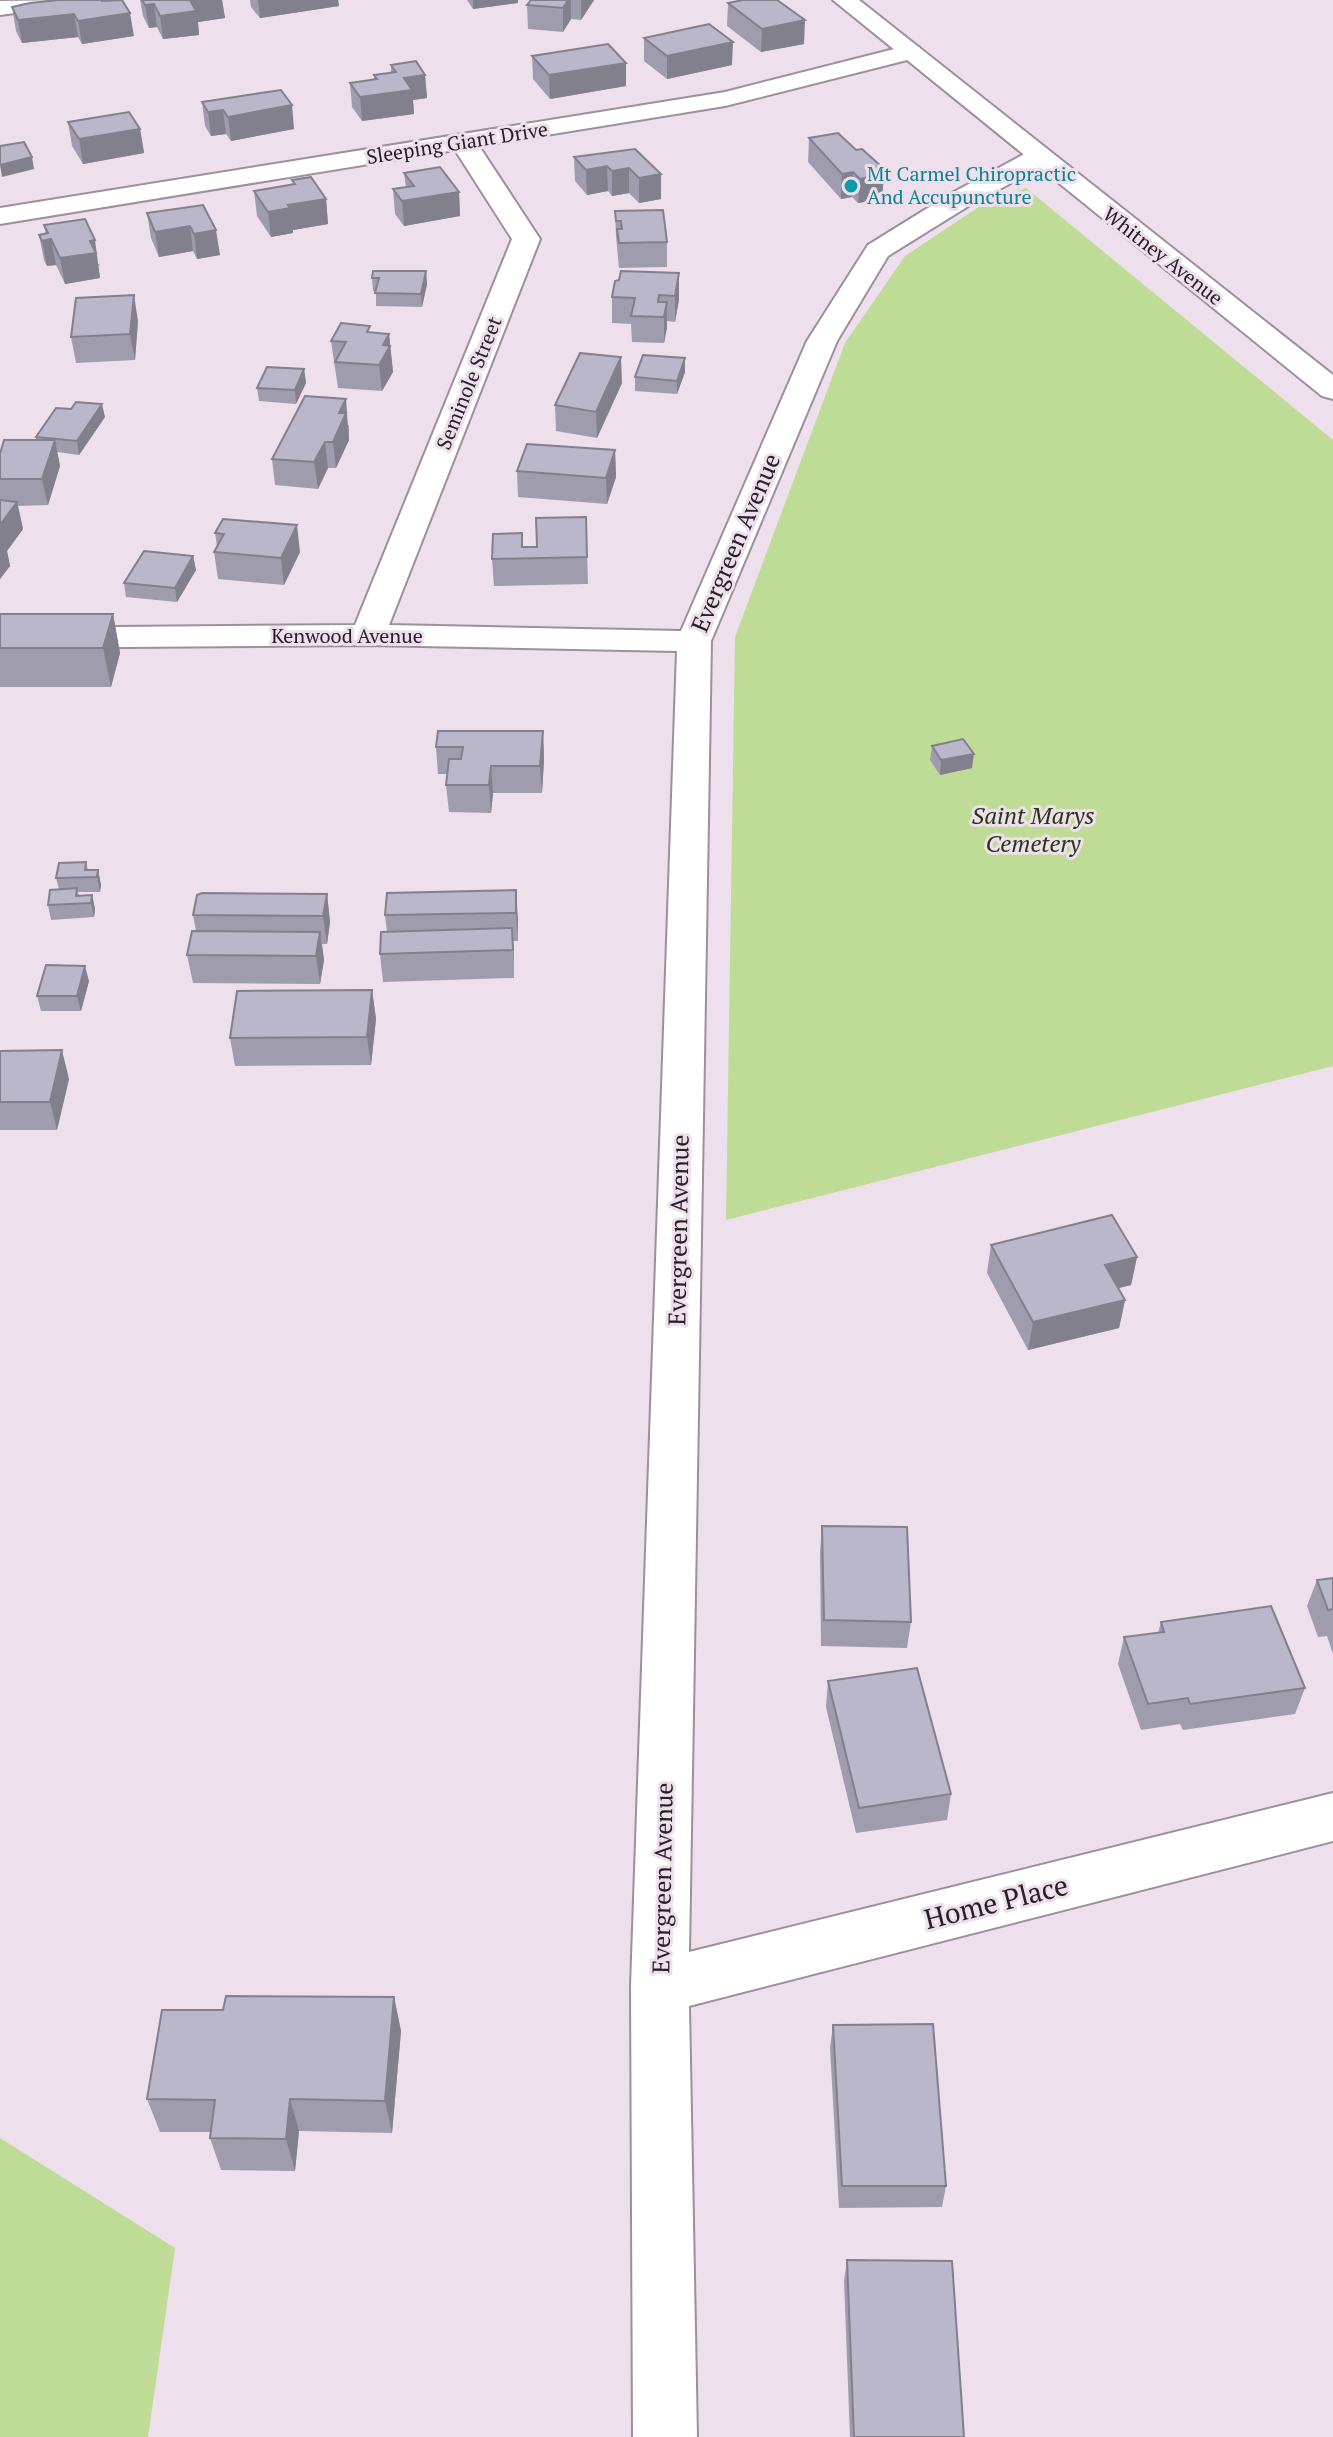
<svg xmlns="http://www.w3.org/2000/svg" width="1333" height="2437" font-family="'PT Serif',serif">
	<rect width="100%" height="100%" fill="#eedfed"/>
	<g fill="#bedc95">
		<path d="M 1026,188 L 1333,440 L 1333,1066 L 726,1220 L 735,637 L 845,343 L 905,256 L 983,204 Z"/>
		<path d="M 0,2138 L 175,2248 L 148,2437 L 0,2437 Z"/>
	</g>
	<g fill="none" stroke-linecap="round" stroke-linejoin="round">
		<g stroke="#9d8f9c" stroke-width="4">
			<g id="minor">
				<path d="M 71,0 L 67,5 L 59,7 L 0,15 L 0,1 Z"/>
				<path d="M 910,45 L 919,47 L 922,52 L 919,57 L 725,106 L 479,146 L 540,239 L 389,625 L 681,631 L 807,341 L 868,245 L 952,193 L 1030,151 L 1048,151 L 1052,157 L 1048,163 L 970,205 L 888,256 L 837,341 L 711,641 L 689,1952 L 1333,1793 L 1333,1841 L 689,2006 L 697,2437 L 633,2437 L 631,1986 L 677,651 L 368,645 L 0,648 L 0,628 L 355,625 L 512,239 L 455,150 L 0,224 L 0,208 L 725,92 Z"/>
			</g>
		</g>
		<g stroke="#9d8f9c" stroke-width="4">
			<path id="highway" d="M 833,0 L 859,0 L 1333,375 L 1333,399 L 1322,396 Z"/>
		</g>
		<use href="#minor" fill="#fff" fill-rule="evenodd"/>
		<use href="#highway" fill="#fff" fill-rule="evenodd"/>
	</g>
	<g fill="#9f9dad">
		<path d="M 140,0 L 222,0 L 225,18 L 198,22 L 199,35 L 163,39 L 157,27 L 149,28 L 143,16 Z"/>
		<path d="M 250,0 L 338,0 L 339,6 L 260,18 L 251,7 Z"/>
		<path d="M 467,0 L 518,0 L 518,3 L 473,9 Z"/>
		<path d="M 531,0 L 594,0 L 581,20 L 571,19 L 563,32 L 528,29 L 527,5 Z"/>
		<path d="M 102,1 L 134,36 L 82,44 L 78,37 L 22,43 L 16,31 L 12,7 Z"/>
		<path d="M 728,3 L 804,44 L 761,52 L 727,26 Z"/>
		<path d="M 644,38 L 732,65 L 667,79 L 644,61 Z"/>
		<path d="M 532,56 L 626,63 L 626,86 L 550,99 L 533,79 Z"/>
		<path d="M 391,65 L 425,75 L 427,98 L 413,100 L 414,114 L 362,121 L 352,107 L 350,83 L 374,80 L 374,75 L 391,73 Z"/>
		<path d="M 202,102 L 294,129 L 231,141 L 226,134 L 211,136 L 205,126 Z"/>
		<path d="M 68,122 L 140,129 L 144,153 L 83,164 L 72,146 Z"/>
		<path d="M 809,138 L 856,150 L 882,167 L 881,172 L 884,174 L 882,199 L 858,203 L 852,197 L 841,199 L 808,162 Z"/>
		<path d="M 635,149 L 661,199 L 639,203 L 629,193 L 612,196 L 608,191 L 587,195 L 575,181 L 574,157 Z"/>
		<path d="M 404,173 L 459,192 L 460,216 L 404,226 L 395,214 L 393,189 L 406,187 Z"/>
		<path d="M 292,180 L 326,199 L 328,224 L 293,230 L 293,233 L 271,237 L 257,216 L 254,191 L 293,185 Z"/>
		<path d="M 203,205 L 220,255 L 197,259 L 193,251 L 159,257 L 151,238 L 147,213 Z"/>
		<path d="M 615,211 L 667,242 L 667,267 L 619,268 L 616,236 Z"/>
		<path d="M 44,225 L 100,265 L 98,266 L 100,278 L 65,284 L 56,265 L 47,266 L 44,260 L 39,235 L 46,234 Z"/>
		<path d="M 426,271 L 427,284 L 422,307 L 376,306 L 376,292 L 373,291 L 372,278 Z"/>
		<path d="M 679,273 L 679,299 L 675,322 L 667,321 L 664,343 L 632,342 L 631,324 L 612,323 L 612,297 Z"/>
		<path d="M 138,321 L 135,360 L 76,363 L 71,337 Z"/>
		<path d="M 371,333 L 389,334 L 393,372 L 382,391 L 338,388 L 331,341 Z"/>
		<path d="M 685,358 L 685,372 L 677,394 L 635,391 L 635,377 Z"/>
		<path d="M 304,369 L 306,383 L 296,404 L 259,401 L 257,388 Z"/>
		<path d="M 622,383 L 597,438 L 556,431 L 555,405 Z"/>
		<path d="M 105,417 L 79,455 L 57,452 L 60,466 L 48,505 L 18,506 L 23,529 L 7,551 L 10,566 L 0,579 L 0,454 L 36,440 L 36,437 Z"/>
		<path d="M 349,425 L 349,440 L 336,468 L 328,468 L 318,489 L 275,485 L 272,459 Z"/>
		<path d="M 615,450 L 616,477 L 607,504 L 518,497 L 517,471 Z"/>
		<path d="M 586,517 L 588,584 L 494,586 L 492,559 L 523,547 L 537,547 Z"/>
		<path d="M 223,519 L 300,552 L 284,585 L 218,579 L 214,552 L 217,546 L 215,533 Z"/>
		<path d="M 193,556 L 196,570 L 177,602 L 126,597 L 124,583 Z"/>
		<path d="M 0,614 L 113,614 L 120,653 L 111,687 L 0,687 Z"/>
		<path d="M 543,731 L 544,759 L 542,793 L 493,793 L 491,813 L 449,812 L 446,785 L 448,774 L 438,774 L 436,747 Z"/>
		<path d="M 932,746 L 972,768 L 940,775 L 930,760 Z"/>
		<path d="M 86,862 L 88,870 L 98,870 L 101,885 L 100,892 L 78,892 L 79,896 L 92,895 L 95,909 L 94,917 L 51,920 L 48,905 L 59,889 L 56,878 Z"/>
		<path d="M 516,890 L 518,941 L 513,941 L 514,978 L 383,982 L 380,954 L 387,932 L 385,915 Z"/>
		<path d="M 327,894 L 330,922 L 327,944 L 322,944 L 324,960 L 320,984 L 193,983 L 187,955 L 196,931 L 193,915 Z"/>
		<path d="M 89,981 L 81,1011 L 41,1011 L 37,996 Z"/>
		<path d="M 372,990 L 376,1019 L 371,1065 L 235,1066 L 230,1038 Z"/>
		<path d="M 0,1051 L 69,1079 L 57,1130 L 0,1130 Z"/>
		<path d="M 991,1245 L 1137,1257 L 1131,1285 L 1118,1288 L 1125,1300 L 1119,1328 L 1028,1350 L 987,1273 Z"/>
		<path d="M 822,1526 L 911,1622 L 907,1648 L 821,1646 L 820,1553 Z"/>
		<path d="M 1333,1578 L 1333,1654 L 1327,1636 L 1318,1637 L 1307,1606 L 1317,1580 Z"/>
		<path d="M 1161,1622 L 1305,1688 L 1295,1714 L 1183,1730 L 1180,1724 L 1141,1730 L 1118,1664 L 1124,1637 L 1158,1633 Z"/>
		<path d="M 828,1681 L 951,1794 L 947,1820 L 856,1833 L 826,1707 Z"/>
		<path d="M 394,1997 L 401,2031 L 392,2133 L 299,2131 L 295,2171 L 221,2170 L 210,2138 L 211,2132 L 160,2132 L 147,2099 L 223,2010 Z"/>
		<path d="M 833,2025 L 946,2186 L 942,2207 L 839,2208 L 830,2048 Z"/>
		<path d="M 847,2260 L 964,2437 L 850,2437 L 844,2281 Z"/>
	</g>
	<g fill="#82808d">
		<path d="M 190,0 L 222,0 L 225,18 L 198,22 L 199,35 L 163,39 L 160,16 Z"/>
		<path d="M 258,0 L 338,0 L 339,6 L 260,18 Z"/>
		<path d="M 473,0 L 518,0 L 518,3 L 473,9 Z"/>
		<path d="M 568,0 L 571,0 L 571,19 L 563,32 L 563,8 Z"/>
		<path d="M 581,0 L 594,0 L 581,20 Z"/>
		<path d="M 154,4 L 157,27 L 149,28 L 145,5 Z"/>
		<path d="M 130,13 L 134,36 L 82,44 L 78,21 Z"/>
		<path d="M 74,14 L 78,37 L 22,43 L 18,20 Z"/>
		<path d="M 805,20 L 804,44 L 761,52 L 762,29 Z"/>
		<path d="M 733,42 L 732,65 L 667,79 L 667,56 Z"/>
		<path d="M 626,63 L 626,86 L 550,99 L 549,75 Z"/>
		<path d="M 425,75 L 427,98 L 413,100 L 414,114 L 362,121 L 360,97 L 404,78 Z"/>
		<path d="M 292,105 L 294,129 L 231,141 L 228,117 Z"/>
		<path d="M 223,110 L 226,134 L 211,136 L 208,112 Z"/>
		<path d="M 140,129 L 144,153 L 83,164 L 79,139 Z"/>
		<path d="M 32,157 L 34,169 L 2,177 L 0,165 Z"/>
		<path d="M 607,166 L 608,191 L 587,195 L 586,170 Z"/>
		<path d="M 882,167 L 881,175 L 884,174 L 882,199 L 858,203 L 860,179 L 878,168 Z"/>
		<path d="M 629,168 L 629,193 L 612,196 L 612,171 Z"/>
		<path d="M 853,172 L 852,197 L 841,199 L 842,174 Z"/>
		<path d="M 661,174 L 661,199 L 639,203 L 639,178 Z"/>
		<path d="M 459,192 L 460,216 L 404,226 L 402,201 Z"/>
		<path d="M 326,199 L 328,224 L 293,230 L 293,233 L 271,237 L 268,212 L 288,205 Z"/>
		<path d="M 190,226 L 193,251 L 159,257 L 155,232 Z"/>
		<path d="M 216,230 L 220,255 L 197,259 L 194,234 Z"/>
		<path d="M 51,239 L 56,265 L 47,266 L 42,241 Z"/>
		<path d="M 95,240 L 100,278 L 65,284 L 60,258 L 90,241 Z"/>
		<path d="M 426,271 L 427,284 L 422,307 L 421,294 Z"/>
		<path d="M 679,273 L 679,299 L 675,322 L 675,296 Z"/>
		<path d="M 134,295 L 138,321 L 135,360 L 130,334 Z"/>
		<path d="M 667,302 L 667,328 L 664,343 L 664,317 Z"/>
		<path d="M 389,334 L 393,372 L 382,391 L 379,365 L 383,345 Z"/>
		<path d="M 621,357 L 622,383 L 597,438 L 596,412 Z"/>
		<path d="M 685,358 L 685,372 L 677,394 L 677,381 Z"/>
		<path d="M 304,369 L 306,383 L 296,404 L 295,390 Z"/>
		<path d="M 346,399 L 349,440 L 336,468 L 333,442 L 339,413 Z"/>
		<path d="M 102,404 L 105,417 L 79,455 L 77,441 Z"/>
		<path d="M 55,440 L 60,466 L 48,505 L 42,479 Z"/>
		<path d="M 325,442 L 328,468 L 318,489 L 314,462 Z"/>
		<path d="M 615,450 L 616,477 L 607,504 L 606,478 Z"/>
		<path d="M 17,502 L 23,529 L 7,551 L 10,566 L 0,579 L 0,525 Z"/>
		<path d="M 297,525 L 300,552 L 284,585 L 281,558 Z"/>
		<path d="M 193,556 L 196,570 L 177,602 L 175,588 Z"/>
		<path d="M 113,614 L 120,653 L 111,687 L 103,648 Z"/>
		<path d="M 543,731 L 544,759 L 542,793 L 540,766 Z"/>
		<path d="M 974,754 L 972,768 L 940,775 L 941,760 Z"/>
		<path d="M 491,766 L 493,793 L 491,813 L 489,785 Z"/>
		<path d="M 98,870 L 101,885 L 100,892 L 97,877 Z"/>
		<path d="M 516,890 L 518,919 L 518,941 L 516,913 Z"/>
		<path d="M 327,894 L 330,922 L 327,944 L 323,916 Z"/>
		<path d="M 92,895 L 95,909 L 94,917 L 91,903 Z"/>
		<path d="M 512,928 L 514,956 L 514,978 L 513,950 Z"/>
		<path d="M 320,932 L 324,960 L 320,984 L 316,956 Z"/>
		<path d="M 85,966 L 89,981 L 81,1011 L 77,996 Z"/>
		<path d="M 372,990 L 376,1019 L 371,1065 L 367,1037 Z"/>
		<path d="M 62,1050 L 69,1079 L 57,1130 L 50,1102 Z"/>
		<path d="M 1137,1257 L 1131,1285 L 1099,1293 L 1105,1265 Z"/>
		<path d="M 1125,1300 L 1119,1328 L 1028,1350 L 1033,1322 Z"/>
		<path d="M 394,1997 L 401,2031 L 392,2133 L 385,2101 Z"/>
		<path d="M 290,2099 L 299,2131 L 295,2171 L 286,2139 Z"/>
	</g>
	<g fill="#b9b7c9" stroke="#82808d" stroke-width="2">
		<path d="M 58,0 L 102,0 L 102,1 L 122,0 L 130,13 L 78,21 L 74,14 L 18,20 L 12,7 L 30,3 Z"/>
		<path d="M 142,0 L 190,0 L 196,11 L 160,16 L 154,4 L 145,5 Z"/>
		<path d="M 531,0 L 568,0 L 563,8 L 527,5 Z"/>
		<path d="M 743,0 L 777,0 L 805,20 L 762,29 L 728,3 Z"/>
		<path d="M 709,24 L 733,42 L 667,56 L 644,38 Z"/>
		<path d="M 608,44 L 626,63 L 549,75 L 532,56 Z"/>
		<path d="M 416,61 L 425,75 L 404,78 L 412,90 L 360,97 L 350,83 L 377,79 L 374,75 L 396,72 L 391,65 Z"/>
		<path d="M 281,90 L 292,105 L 228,117 L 223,110 L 208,112 L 202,102 Z"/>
		<path d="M 129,112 L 140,129 L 79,139 L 68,122 Z"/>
		<path d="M 838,133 L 856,150 L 862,149 L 882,167 L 878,168 L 884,174 L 860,179 L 853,172 L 842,174 L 809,138 Z"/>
		<path d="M 24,142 L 32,157 L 0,165 L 0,146 Z"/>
		<path d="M 635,149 L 661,174 L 639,178 L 629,168 L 612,171 L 607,166 L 586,170 L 574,157 Z"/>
		<path d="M 440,167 L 459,192 L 402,201 L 393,189 L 414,186 L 404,173 Z"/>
		<path d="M 311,177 L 326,199 L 288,205 L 290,208 L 268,212 L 254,191 L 295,184 L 292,180 Z"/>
		<path d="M 203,205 L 216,230 L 194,234 L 190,226 L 155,232 L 147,213 Z"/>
		<path d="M 663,210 L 667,242 L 619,243 L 617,229 L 622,229 L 621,221 L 616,221 L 615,211 Z"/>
		<path d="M 85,219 L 95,240 L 90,241 L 96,253 L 60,258 L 51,239 L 42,241 L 39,235 L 48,233 L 44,225 Z"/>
		<path d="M 373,271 L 426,271 L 421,294 L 375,293 L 379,278 L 372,278 Z"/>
		<path d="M 621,271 L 679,273 L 675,296 L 659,295 L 658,302 L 667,302 L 664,317 L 631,316 L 635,298 L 612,297 L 615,281 L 619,280 Z"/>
		<path d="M 134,295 L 130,334 L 71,337 L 76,298 Z"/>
		<path d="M 341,323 L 370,326 L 367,332 L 389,334 L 383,345 L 390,346 L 379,365 L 335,362 L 346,342 L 331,341 Z"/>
		<path d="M 580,353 L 621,357 L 596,412 L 555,405 Z"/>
		<path d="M 643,355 L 685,358 L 677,381 L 635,377 Z"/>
		<path d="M 267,367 L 304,369 L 295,390 L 257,388 Z"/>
		<path d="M 305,396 L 346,399 L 339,413 L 346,413 L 333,442 L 325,442 L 314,462 L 272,459 Z"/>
		<path d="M 76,402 L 102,404 L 77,441 L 36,437 L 56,408 L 71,409 Z"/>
		<path d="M 4,440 L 55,440 L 42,479 L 0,479 L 0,454 Z"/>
		<path d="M 527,444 L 615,450 L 606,478 L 517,471 Z"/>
		<path d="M 0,500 L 17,502 L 0,525 Z"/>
		<path d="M 586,517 L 587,557 L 492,559 L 493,534 L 522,533 L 522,547 L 537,547 L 536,518 Z"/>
		<path d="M 223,519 L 297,525 L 281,558 L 214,552 L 224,534 L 215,533 Z"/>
		<path d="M 144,551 L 193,556 L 175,588 L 124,583 Z"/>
		<path d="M 0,614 L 113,614 L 103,648 L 0,648 Z"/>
		<path d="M 438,731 L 543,731 L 540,766 L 491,766 L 489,785 L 446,785 L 449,759 L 461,759 L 463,747 L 436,747 Z"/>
		<path d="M 963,739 L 974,754 L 941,760 L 932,746 Z"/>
		<path d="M 86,862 L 85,870 L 98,870 L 97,877 L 56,878 L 59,863 Z"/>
		<path d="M 77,888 L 76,896 L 92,895 L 91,903 L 48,905 L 50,890 Z"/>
		<path d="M 516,890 L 516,913 L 385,915 L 387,893 Z"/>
		<path d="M 202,893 L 327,894 L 323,916 L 193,915 L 197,895 Z"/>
		<path d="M 512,928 L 513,950 L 380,954 L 381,932 Z"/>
		<path d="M 192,931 L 320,932 L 316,956 L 187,955 Z"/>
		<path d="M 46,965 L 85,966 L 77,996 L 37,996 Z"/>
		<path d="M 372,990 L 367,1037 L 230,1038 L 237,991 Z"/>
		<path d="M 62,1050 L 50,1102 L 0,1102 L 0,1051 Z"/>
		<path d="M 1112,1215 L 1137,1257 L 1105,1265 L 1125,1300 L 1033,1322 L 991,1245 Z"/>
		<path d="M 822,1526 L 907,1527 L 911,1622 L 824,1620 Z"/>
		<path d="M 1333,1578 L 1333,1609 L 1328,1610 L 1317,1580 Z"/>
		<path d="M 1271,1606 L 1305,1688 L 1190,1704 L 1188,1698 L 1148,1704 L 1124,1637 L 1164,1632 L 1161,1622 Z"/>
		<path d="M 917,1668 L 951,1794 L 859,1808 L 828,1681 Z"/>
		<path d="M 226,1996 L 394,1997 L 385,2101 L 290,2099 L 286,2139 L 210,2138 L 215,2100 L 147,2099 L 162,2010 L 223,2010 Z"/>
		<path d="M 933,2024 L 946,2186 L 842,2186 L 833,2025 Z"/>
		<path d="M 847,2260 L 952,2261 L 964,2437 L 854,2437 Z"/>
	</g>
	<circle fill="#0f9aa8" stroke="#eedfed" stroke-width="3" cx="851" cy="186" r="8"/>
	<g text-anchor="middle" stroke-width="6" stroke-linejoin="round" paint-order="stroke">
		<g font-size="20" fill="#262126" stroke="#eedfed">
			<text transform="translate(457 143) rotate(-9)" y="7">Sleeping Giant Drive</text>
			<text transform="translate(1163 256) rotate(38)" y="7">Whitney Avenue</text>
			<text transform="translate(469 383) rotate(-68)" y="7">Seminole Street</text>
			<text x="347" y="643">Kenwood Avenue</text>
		</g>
		<g font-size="20" fill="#0d838f" stroke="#eedfed" text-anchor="start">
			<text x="867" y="181">Mt Carmel Chiropractic<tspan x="867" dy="23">And Accupuncture</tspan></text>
		</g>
		<g font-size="24" fill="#262126" stroke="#eedfed">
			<text transform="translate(736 543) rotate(-67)" y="8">Evergreen Avenue</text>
			<text transform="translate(679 1230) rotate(-89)" y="8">Evergreen Avenue</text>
			<text transform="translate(663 1878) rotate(-89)" y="8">Evergreen Avenue</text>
		</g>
		<g font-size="24" font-style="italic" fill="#2a3715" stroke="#eedfed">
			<text x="1033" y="824">Saint Marys<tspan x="1033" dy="28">Cemetery</tspan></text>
		</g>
		<g font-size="28" fill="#262126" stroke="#eedfed">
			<text transform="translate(996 1902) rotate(-14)" y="10">Home Place</text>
		</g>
	</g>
</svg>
